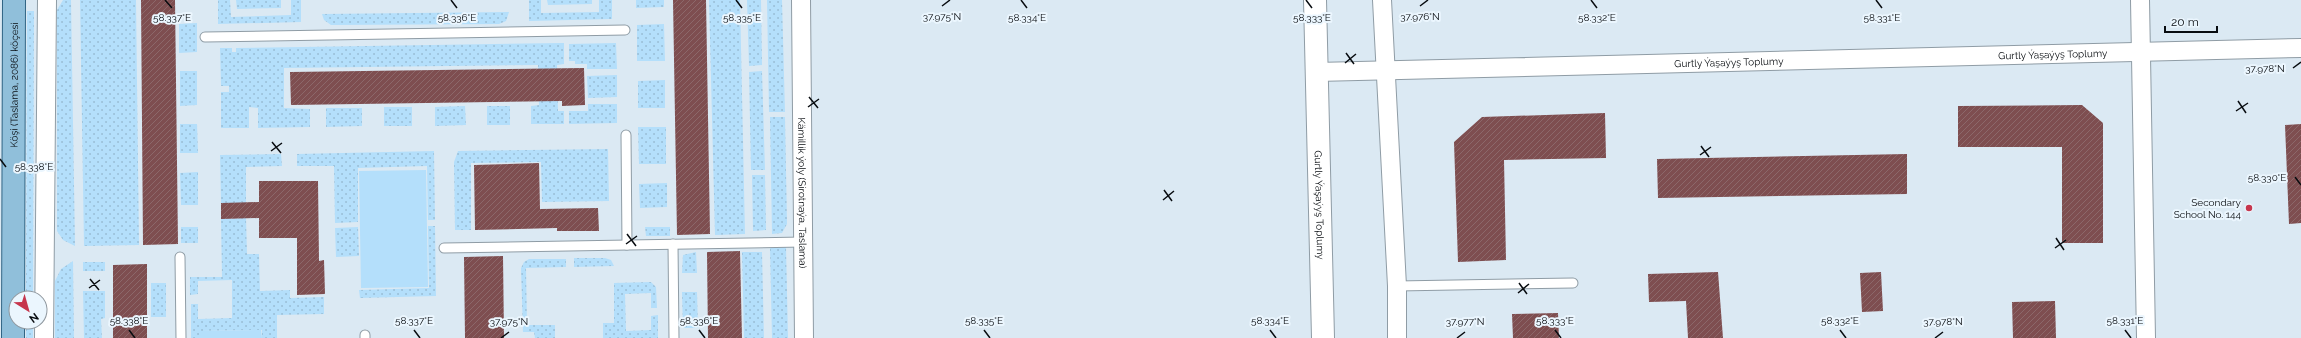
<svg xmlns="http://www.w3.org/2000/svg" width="2301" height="338" font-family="Raleway,sans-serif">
	<defs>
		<pattern id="grass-dots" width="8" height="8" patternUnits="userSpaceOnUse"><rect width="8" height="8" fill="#b4dffb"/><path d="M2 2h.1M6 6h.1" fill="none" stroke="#99bed6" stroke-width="1.8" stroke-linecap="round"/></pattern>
		<pattern id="building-hatch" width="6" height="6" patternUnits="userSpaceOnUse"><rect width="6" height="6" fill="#7e4e50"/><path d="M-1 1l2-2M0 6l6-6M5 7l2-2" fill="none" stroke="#8c686a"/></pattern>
	</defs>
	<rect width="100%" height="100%" fill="#dbe9f3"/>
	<g fill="url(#grass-dots)">
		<path d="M 63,0 L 71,0 L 75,246 L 63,240 L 57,231 L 57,10 Z"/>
		<path d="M 80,0 L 136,0 L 139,245 L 84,246 Z"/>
		<path d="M 218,0 L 230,0 L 231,17 L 291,15 L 291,0 L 301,0 L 301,22 L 218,24 Z"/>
		<path d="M 236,0 L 281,0 L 281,8 L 237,9 Z"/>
		<path d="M 529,0 L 541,0 L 541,13 L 599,12 L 599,0 L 612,0 L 612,19 L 529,21 Z"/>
		<path d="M 547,0 L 592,0 L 592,4 L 548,5 Z"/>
		<path d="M 636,0 L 664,0 L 664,7 L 636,8 Z"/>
		<path d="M 709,0 L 740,0 L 745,234 L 715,235 Z"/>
		<path d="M 747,0 L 761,0 L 762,65 L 749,66 Z"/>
		<path d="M 767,0 L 782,0 L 785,112 L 769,112 Z"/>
		<path d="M 27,11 L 34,11 L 33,298 L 26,298 Z"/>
		<path d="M 509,12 L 506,21 L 499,24 L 331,25 L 324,20 L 322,14 Z"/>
		<path d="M 197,23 L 197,52 L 179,53 L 179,24 Z"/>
		<path d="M 664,24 L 665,61 L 637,61 L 637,25 Z"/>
		<path d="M 564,43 L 564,64 L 557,65 L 558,111 L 564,111 L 564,124 L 531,124 L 531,106 L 539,105 L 538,65 L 284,68 L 284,108 L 310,109 L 310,127 L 258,128 L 258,108 L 249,107 L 249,128 L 221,128 L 221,92 L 229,92 L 229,86 L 221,86 L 220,48 L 232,48 L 232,52 L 236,52 L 236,48 Z"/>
		<path d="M 616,43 L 617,69 L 587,69 L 587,64 L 575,64 L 575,61 L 569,61 L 569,44 Z"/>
		<path d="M 180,71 L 197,71 L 197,105 L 180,106 Z"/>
		<path d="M 762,71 L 765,170 L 751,170 L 749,72 Z"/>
		<path d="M 617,75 L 617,97 L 588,98 L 587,76 Z"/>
		<path d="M 665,80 L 665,108 L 638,108 L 638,81 Z"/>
		<path d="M 588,104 L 617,104 L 617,123 L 569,124 L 569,111 L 588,111 Z"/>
		<path d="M 465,106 L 466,125 L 435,126 L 435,107 Z"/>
		<rect x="487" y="106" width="23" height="19"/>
		<rect x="384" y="107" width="28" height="19"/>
		<path d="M 326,108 L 362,108 L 362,126 L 326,127 Z"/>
		<path d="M 770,117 L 785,117 L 787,224 L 782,233 L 772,234 Z"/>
		<path d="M 180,124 L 197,124 L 198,153 L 180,153 Z"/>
		<path d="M 638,127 L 666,127 L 666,164 L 639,164 Z"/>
		<path d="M 608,149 L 609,201 L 542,202 L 541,162 L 471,163 L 471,230 L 455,230 L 454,162 L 458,151 Z"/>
		<path d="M 434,151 L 435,220 L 428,220 L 427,166 L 358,168 L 358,222 L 335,223 L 334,166 L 297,166 L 297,154 Z"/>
		<path d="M 281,154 L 282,166 L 246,167 L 246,203 L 221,203 L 220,155 Z"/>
		<path d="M 198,172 L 198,205 L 181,205 L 180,173 Z"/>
		<path d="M 752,175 L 765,175 L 766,230 L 753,231 Z"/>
		<path d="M 667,183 L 667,207 L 640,208 L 639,184 Z"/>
		<path d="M 246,218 L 247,254 L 259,254 L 260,291 L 290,290 L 290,298 L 324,297 L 324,314 L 277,315 L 277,338 L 262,338 L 262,330 L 199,331 L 199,338 L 191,338 L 191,304 L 198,304 L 198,319 L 232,318 L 232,280 L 198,281 L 198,294 L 190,295 L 190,277 L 222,277 L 221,219 Z"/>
		<path d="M 428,226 L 435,226 L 436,296 L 360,298 L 359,290 L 429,288 Z"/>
		<rect x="181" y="227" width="17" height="16"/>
		<path d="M 358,227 L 359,256 L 336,257 L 335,228 Z"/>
		<path d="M 645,227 L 670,227 L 670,236 L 646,236 Z"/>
		<path d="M 786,247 L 788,338 L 772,338 L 770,248 Z"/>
		<path d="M 696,252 L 697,273 L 682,273 L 683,255 Z"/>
		<path d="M 742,252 L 762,252 L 764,338 L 744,338 Z"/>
		<path d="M 574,258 L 605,258 L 611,260 L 614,266 L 574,267 Z"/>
		<path d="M 566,259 L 566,267 L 526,268 L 527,325 L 555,325 L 555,338 L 535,338 L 534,332 L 523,332 L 521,268 L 524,262 L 529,259 Z"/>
		<path d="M 73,261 L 74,338 L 55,338 L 55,281 L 61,269 Z"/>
		<rect x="83" y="262" width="22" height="9"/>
		<path d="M 651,282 L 656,287 L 657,308 L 651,308 L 651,293 L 625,294 L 626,331 L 651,330 L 651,316 L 658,315 L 658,338 L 603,338 L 603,323 L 614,323 L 614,283 Z"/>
		<rect x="151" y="283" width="15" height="34"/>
		<path d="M 83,291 L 105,291 L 105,318 L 101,319 L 102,338 L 84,338 Z"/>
		<path d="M 682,292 L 697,292 L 698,328 L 683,328 Z"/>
		<rect x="26" y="322" width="7" height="16"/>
	</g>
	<g fill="#b4dffb">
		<path d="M 426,170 L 428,287 L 361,288 L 359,171 Z"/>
		<path d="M 261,330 L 262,338 L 199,338 L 199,331 Z"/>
	</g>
	<g fill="url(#building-hatch)">
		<path d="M 141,0 L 175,0 L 178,244 L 143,245 Z"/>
		<path d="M 673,0 L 706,0 L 710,234 L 677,235 Z"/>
		<path d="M 584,68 L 585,105 L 562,106 L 562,101 L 291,105 L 290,72 Z"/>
		<path d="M 2082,105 L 2103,123 L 2103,243 L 2062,243 L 2062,147 L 1958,147 L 1958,106 Z"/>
		<path d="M 1605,113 L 1606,158 L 1504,160 L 1506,260 L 1458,262 L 1454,142 L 1482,117 Z"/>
		<path d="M 2301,124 L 2301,223 L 2289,224 L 2285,125 Z"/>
		<path d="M 1907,154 L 1907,194 L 1658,198 L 1657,159 Z"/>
		<path d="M 539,163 L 540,209 L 598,208 L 599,231 L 557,231 L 557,228 L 475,230 L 474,165 Z"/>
		<path d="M 259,181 L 318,181 L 319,261 L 324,260 L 325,294 L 297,295 L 297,238 L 259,238 L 259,218 L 221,219 L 221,203 L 259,202 Z"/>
		<path d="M 740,251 L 742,338 L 708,338 L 707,252 Z"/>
		<path d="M 503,256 L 504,338 L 465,338 L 464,257 Z"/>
		<path d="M 147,264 L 147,338 L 113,338 L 113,265 Z"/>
		<path d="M 1718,272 L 1723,338 L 1688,338 L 1686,301 L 1649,302 L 1648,274 Z"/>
		<path d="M 1881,272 L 1883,311 L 1862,312 L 1860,273 Z"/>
		<path d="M 2055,301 L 2056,338 L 2013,338 L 2012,302 Z"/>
		<path d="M 1558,313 L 1559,338 L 1513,338 L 1512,314 Z"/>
	</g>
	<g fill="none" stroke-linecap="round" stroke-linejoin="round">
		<g stroke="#8f9ca5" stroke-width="11">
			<g id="service">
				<path d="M 205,37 L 625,30"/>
				<path d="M 626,135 L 627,245"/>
				<path d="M 673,244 L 674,338"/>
				<path d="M 444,248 L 803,242"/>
				<path d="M 180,257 L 181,338"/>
				<path d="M 1397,286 L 1573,283"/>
				<path d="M 365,335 L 365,338"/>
			</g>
		</g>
		<g stroke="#8f9ca5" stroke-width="20">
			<g id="minor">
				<path id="s1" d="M 801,0 L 804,338"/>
				<path d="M 1382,0 L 1397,286 L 1397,338"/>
				<path d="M 2140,0 L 2146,338"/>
				<path id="s2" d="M 1316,72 L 2301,48"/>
				<path d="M 44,338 L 47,0"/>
			</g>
		</g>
		<g stroke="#8f9ca5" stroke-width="24">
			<g id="tertiary">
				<path id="s3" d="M 1315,0 L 1323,338"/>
			</g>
		</g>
		<g stroke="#306484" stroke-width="24">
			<g id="primary">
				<path id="s4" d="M 13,338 L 14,0"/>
			</g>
		</g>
		<use href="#service" stroke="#fff" stroke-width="9"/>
		<use href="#minor" stroke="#fff" stroke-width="18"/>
		<use href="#tertiary" stroke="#fff" stroke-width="22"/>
		<use href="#primary" stroke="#90bfda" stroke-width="22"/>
	</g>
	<path fill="none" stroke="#080c10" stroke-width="1.5" d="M 165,0 L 172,8M 451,0 L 457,8M 736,0 L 742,8M 1021,0 L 1027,8M 1306,0 L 1312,8M 1591,0 L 1597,8M 1876,0 L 1882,8M 942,6 L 950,0M 1420,6 L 1428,0M 1346,53 L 1354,64M 1345,63 L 1356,54M 2293,68 L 2301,62M 809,97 L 818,108M 2238,101 L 2246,113M 808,107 L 819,99M 2236,111 L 2248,103M 272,142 L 281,153M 1701,146 L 1709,157M 271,151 L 282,143M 1700,155 L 1711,147M 0,159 L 6,167M 2295,177 L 2301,185M 1164,190 L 1172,201M 1163,200 L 1174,191M 627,234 L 636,246M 2056,238 L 2064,250M 626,244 L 637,236M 2055,248 L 2066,240M 90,279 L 99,290M 1519,283 L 1527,294M 89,288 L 100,280M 1518,293 L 1529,284M 129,330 L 135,338M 414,330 L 420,338M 699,330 L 705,338M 984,330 L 990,338M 1270,330 L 1276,338M 1555,330 L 1561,338M 1840,330 L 1846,338M 2125,330 L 2131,338M 501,338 L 509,332M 1457,338 L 1465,332M 1935,338 L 1943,332"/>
	<circle fill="#c6364d" stroke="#ebf6fe" stroke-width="1.5" cx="2249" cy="208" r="4"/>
	<g text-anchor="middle" stroke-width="4" stroke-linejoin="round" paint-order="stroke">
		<g font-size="10" fill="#080c10" stroke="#ebf6fe">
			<text dy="4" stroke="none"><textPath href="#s2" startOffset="737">Gurtly Ýaşaýyş Toplumy</textPath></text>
			<text dy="4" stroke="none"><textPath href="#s2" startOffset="413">Gurtly Ýaşaýyş Toplumy</textPath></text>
			<text dy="4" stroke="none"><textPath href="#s4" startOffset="253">Köşi (Taslama, 2086) köçesi</textPath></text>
			<text dy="4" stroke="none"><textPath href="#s1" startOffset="193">Kämillik ýoly (Sirotnaýa, Taslama)</textPath></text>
			<text dy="4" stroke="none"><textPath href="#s3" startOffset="205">Gurtly Ýaşaýyş Toplumy</textPath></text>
		</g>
		<g font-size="10" fill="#080c10" stroke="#ebf6fe" text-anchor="end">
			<text x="2241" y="206">Secondary<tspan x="2241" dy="12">School No. 144</tspan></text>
		</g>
	</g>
	<g font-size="10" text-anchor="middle" fill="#080c10" stroke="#ebf6fe" stroke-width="4" stroke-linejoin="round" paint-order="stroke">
		<text x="942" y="20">37.975°N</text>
		<text x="1420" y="20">37.976°N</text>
		<text x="457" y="21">58.336°E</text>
		<text x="742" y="21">58.335°E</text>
		<text x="1027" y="21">58.334°E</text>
		<text x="1312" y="21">58.333°E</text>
		<text x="1597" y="21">58.332°E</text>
		<text x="1882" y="21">58.331°E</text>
		<text x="172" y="21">58.337°E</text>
		<text x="2265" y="72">37.978°N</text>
		<text x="34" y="170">58.338°E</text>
		<text x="2267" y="181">58.330°E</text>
		<text x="129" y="324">58.338°E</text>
		<text x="414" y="324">58.337°E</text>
		<text x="699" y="324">58.336°E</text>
		<text x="984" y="324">58.335°E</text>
		<text x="1270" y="324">58.334°E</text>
		<text x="1555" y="324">58.333°E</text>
		<text x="1840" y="324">58.332°E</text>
		<text x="2125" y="324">58.331°E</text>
		<text x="509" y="325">37.975°N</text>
		<text x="1465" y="325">37.977°N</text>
		<text x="1943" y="325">37.978°N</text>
	</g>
	<g transform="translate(28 310) rotate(143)"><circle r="19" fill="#ebf6fe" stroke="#90989f"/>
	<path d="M0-3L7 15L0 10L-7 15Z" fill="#c6364d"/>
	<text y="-6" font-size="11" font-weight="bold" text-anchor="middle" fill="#080c10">N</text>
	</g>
	<path d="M2165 26v6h52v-6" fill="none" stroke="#080c10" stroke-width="2"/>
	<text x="2171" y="26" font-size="12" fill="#080c10" stroke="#ebf6fe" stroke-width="3" paint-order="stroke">20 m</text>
</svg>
